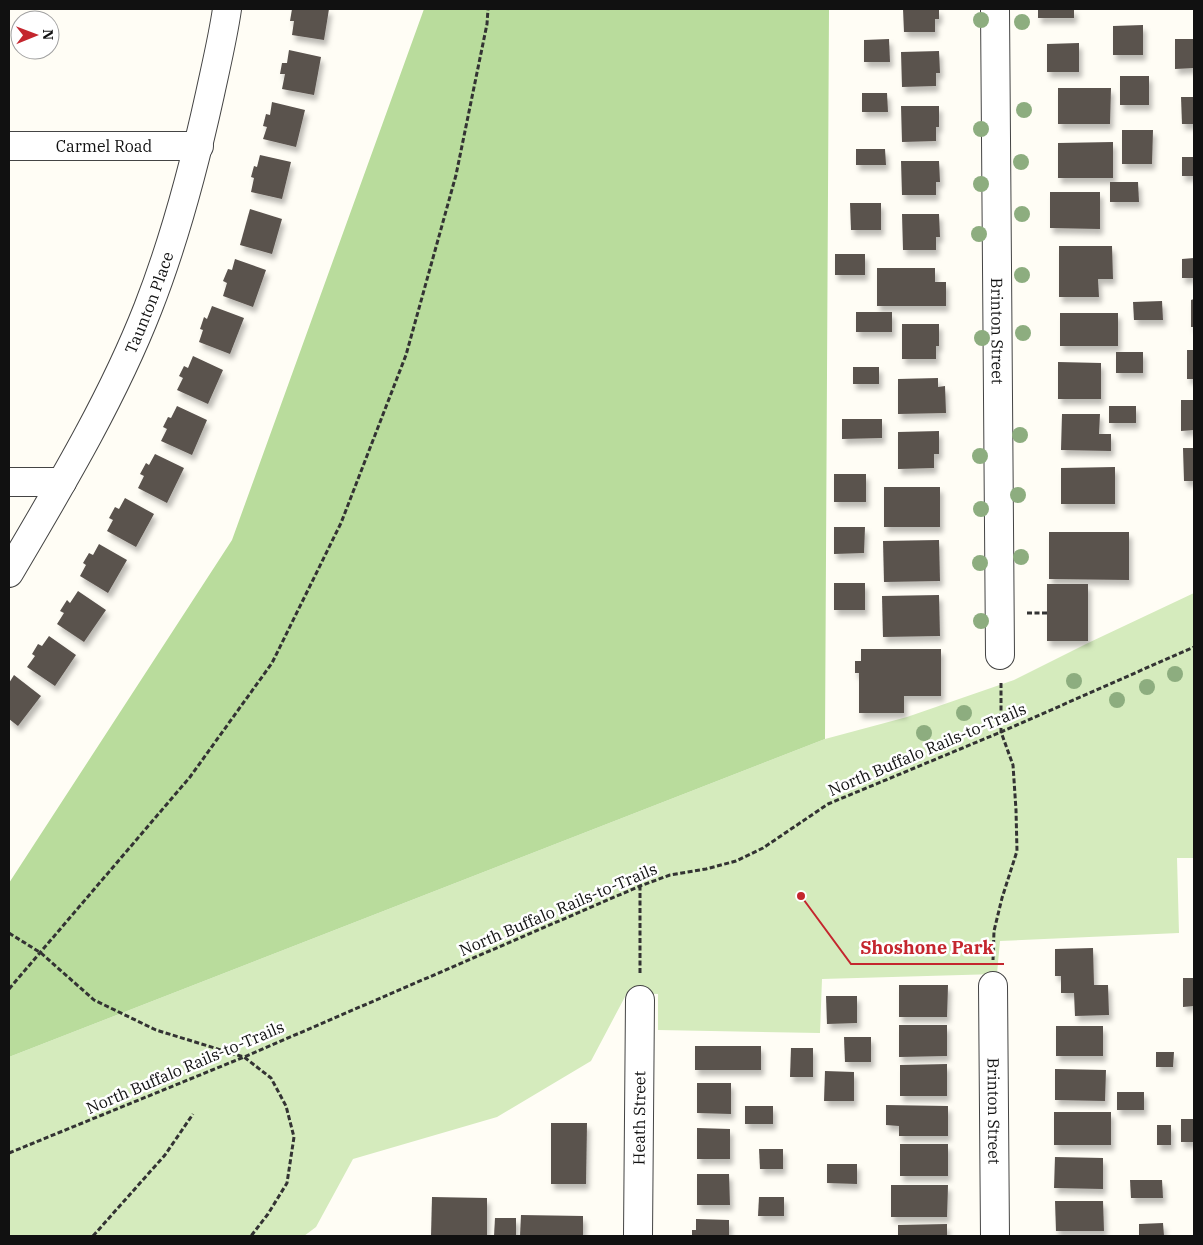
<svg xmlns="http://www.w3.org/2000/svg" width="1203" height="1245" font-family="'IBM Plex Serif',serif">
	<defs>
		<filter id="shadow"><feDropShadow dx="3" dy="5.5" stdDeviation="2.5" flood-color="#0004"/></filter>
	</defs>
	<rect width="100%" height="100%" fill="#fffdf5"/>
	<path fill="#d5ebbd" d="M 1194,593 L 1194,858 L 1177,858 L 1179,933 L 1000,941 L 997,974 L 822,979 L 820,1033 L 658,1030 L 658,994 L 627,993 L 591,1061 L 497,1117 L 353,1159 L 316,1227 L 304,1236 L 9,1236 L 9,1057 L 825,739 L 907,717 L 1014,680 L 1088,643 Z"/>
	<path fill="#b9dc9c" d="M 424,9 L 829,9 L 825,739 L 9,1057 L 9,883 L 232,540 Z"/>
	<g fill="#5a524d" filter="url(#shadow)">
		<path d="M 292,9 L 329,9 L 324,40 L 292,35 L 294,21 L 290,21 Z"/>
		<path d="M 903,9 L 939,9 L 939,19 L 935,19 L 935,32 L 904,32 Z"/>
		<rect x="1038" y="9" width="36" height="9"/>
		<path d="M 1143,25 L 1143,55 L 1113,55 L 1113,26 Z"/>
		<path d="M 889,39 L 890,62 L 864,62 L 864,40 Z"/>
		<path d="M 1175,39 L 1194,39 L 1194,68 L 1175,69 Z"/>
		<path d="M 1079,43 L 1079,72 L 1047,72 L 1047,44 Z"/>
		<path d="M 289,50 L 321,57 L 314,95 L 282,89 L 285,74 L 280,74 L 282,63 L 287,63 Z"/>
		<path d="M 939,51 L 940,73 L 936,73 L 936,86 L 902,87 L 901,52 Z"/>
		<rect x="1120" y="76" width="29" height="29"/>
		<path d="M 1058,88 L 1111,88 L 1110,124 L 1058,124 Z"/>
		<path d="M 862,93 L 887,93 L 888,112 L 862,112 Z"/>
		<path d="M 1181,97 L 1194,97 L 1194,124 L 1182,124 Z"/>
		<path d="M 272,102 L 305,110 L 296,147 L 263,139 L 267,127 L 263,126 L 266,114 L 270,115 Z"/>
		<path d="M 901,106 L 939,106 L 939,127 L 936,127 L 936,141 L 902,142 Z"/>
		<path d="M 1122,130 L 1153,130 L 1152,164 L 1122,164 Z"/>
		<path d="M 1113,142 L 1113,178 L 1058,178 L 1058,143 Z"/>
		<path d="M 856,149 L 885,149 L 886,165 L 856,165 Z"/>
		<path d="M 260,155 L 291,162 L 282,199 L 251,192 L 254,178 L 251,177 L 254,166 L 257,167 Z"/>
		<rect x="1182" y="157" width="12" height="19"/>
		<path d="M 901,161 L 939,161 L 940,182 L 936,182 L 936,195 L 902,195 Z"/>
		<path d="M 1110,182 L 1138,182 L 1139,202 L 1110,202 Z"/>
		<path d="M 1050,192 L 1100,192 L 1100,229 L 1050,228 Z"/>
		<path d="M 850,203 L 881,203 L 881,230 L 851,230 Z"/>
		<path d="M 250,209 L 282,219 L 272,254 L 240,245 Z"/>
		<path d="M 902,214 L 939,214 L 940,237 L 936,237 L 936,250 L 903,250 Z"/>
		<path d="M 1059,246 L 1112,246 L 1113,279 L 1098,279 L 1099,297 L 1059,297 Z"/>
		<rect x="835" y="254" width="30" height="21"/>
		<path d="M 1194,258 L 1194,278 L 1182,278 L 1182,259 Z"/>
		<path d="M 235,259 L 266,270 L 253,307 L 223,296 L 227,283 L 223,281 L 228,269 L 232,270 Z"/>
		<path d="M 877,268 L 935,268 L 935,282 L 946,282 L 946,306 L 877,306 Z"/>
		<path d="M 1194,299 L 1194,327 L 1191,327 L 1191,300 Z"/>
		<path d="M 1162,301 L 1163,320 L 1134,320 L 1133,302 Z"/>
		<path d="M 212,306 L 244,318 L 230,354 L 199,342 L 203,330 L 200,329 L 204,317 L 207,319 Z"/>
		<rect x="856" y="312" width="36" height="20"/>
		<rect x="1060" y="313" width="58" height="33"/>
		<path d="M 902,324 L 939,324 L 939,346 L 936,346 L 936,359 L 902,359 Z"/>
		<rect x="1187" y="350" width="7" height="29"/>
		<rect x="1116" y="352" width="27" height="21"/>
		<path d="M 193,356 L 223,370 L 208,404 L 177,390 L 183,378 L 179,376 L 184,366 L 188,368 Z"/>
		<path d="M 1058,362 L 1101,363 L 1101,399 L 1058,399 Z"/>
		<rect x="853" y="367" width="26" height="17"/>
		<path d="M 938,378 L 938,387 L 945,386 L 946,413 L 898,414 L 898,379 Z"/>
		<path d="M 1181,400 L 1194,400 L 1194,430 L 1181,431 Z"/>
		<path d="M 177,406 L 207,420 L 192,455 L 161,441 L 167,429 L 163,427 L 168,417 L 171,418 Z"/>
		<rect x="1109" y="406" width="27" height="17"/>
		<path d="M 1062,414 L 1100,414 L 1099,434 L 1111,434 L 1111,451 L 1061,450 Z"/>
		<path d="M 842,419 L 882,419 L 882,438 L 842,439 Z"/>
		<path d="M 939,431 L 939,454 L 934,454 L 934,468 L 898,469 L 898,432 Z"/>
		<path d="M 1183,448 L 1194,448 L 1194,481 L 1184,481 Z"/>
		<path d="M 155,454 L 184,468 L 167,503 L 138,488 L 144,476 L 140,474 L 146,463 L 149,465 Z"/>
		<path d="M 1115,467 L 1115,504 L 1061,504 L 1061,468 Z"/>
		<rect x="834" y="474" width="32" height="28"/>
		<rect x="884" y="487" width="56" height="40"/>
		<path d="M 125,498 L 154,514 L 136,547 L 107,531 L 113,520 L 109,518 L 115,507 L 119,509 Z"/>
		<path d="M 834,527 L 865,527 L 864,553 L 834,554 Z"/>
		<path d="M 1049,532 L 1129,532 L 1129,580 L 1049,579 Z"/>
		<path d="M 939,540 L 940,581 L 884,582 L 883,541 Z"/>
		<path d="M 99,544 L 127,560 L 108,593 L 80,576 L 86,565 L 83,563 L 89,553 L 93,555 Z"/>
		<rect x="834" y="583" width="31" height="27"/>
		<rect x="1047" y="584" width="41" height="57"/>
		<path d="M 78,591 L 106,610 L 84,642 L 57,624 L 64,613 L 60,611 L 67,600 L 70,603 Z"/>
		<path d="M 939,595 L 940,636 L 883,637 L 882,596 Z"/>
		<path d="M 49,636 L 76,655 L 55,686 L 27,667 L 35,656 L 32,654 L 38,644 L 42,646 Z"/>
		<path d="M 861,649 L 941,649 L 941,696 L 904,696 L 904,713 L 859,713 L 859,673 L 855,673 L 855,661 L 861,661 Z"/>
		<path d="M 14,675 L 41,696 L 18,726 L 9,719 L 9,683 Z"/>
		<path d="M 1093,948 L 1094,985 L 1108,985 L 1109,1015 L 1075,1016 L 1074,993 L 1061,993 L 1061,976 L 1055,976 L 1055,949 Z"/>
		<path d="M 1183,978 L 1194,978 L 1194,1006 L 1183,1007 Z"/>
		<path d="M 899,985 L 948,985 L 947,1017 L 899,1017 Z"/>
		<path d="M 826,996 L 857,996 L 857,1023 L 827,1024 Z"/>
		<path d="M 899,1025 L 947,1025 L 947,1056 L 899,1057 Z"/>
		<rect x="1056" y="1026" width="47" height="30"/>
		<path d="M 844,1037 L 871,1037 L 871,1062 L 845,1062 Z"/>
		<rect x="695" y="1046" width="66" height="24"/>
		<path d="M 791,1048 L 813,1048 L 813,1077 L 790,1077 Z"/>
		<path d="M 1156,1052 L 1174,1052 L 1173,1067 L 1156,1067 Z"/>
		<path d="M 947,1064 L 947,1096 L 900,1096 L 900,1065 Z"/>
		<path d="M 1055,1069 L 1106,1070 L 1105,1101 L 1055,1100 Z"/>
		<path d="M 825,1071 L 854,1072 L 854,1101 L 824,1101 Z"/>
		<path d="M 697,1083 L 731,1083 L 731,1114 L 697,1113 Z"/>
		<rect x="1117" y="1092" width="27" height="18"/>
		<path d="M 886,1105 L 948,1106 L 948,1136 L 899,1136 L 899,1126 L 886,1125 Z"/>
		<rect x="745" y="1106" width="28" height="18"/>
		<rect x="1054" y="1112" width="57" height="33"/>
		<rect x="1181" y="1119" width="13" height="23"/>
		<path d="M 551,1123 L 587,1123 L 586,1184 L 551,1184 Z"/>
		<rect x="1157" y="1125" width="14" height="20"/>
		<path d="M 697,1128 L 730,1129 L 730,1159 L 697,1159 Z"/>
		<rect x="900" y="1144" width="48" height="32"/>
		<path d="M 759,1149 L 783,1149 L 783,1169 L 760,1169 Z"/>
		<path d="M 1055,1157 L 1103,1158 L 1103,1189 L 1054,1188 Z"/>
		<path d="M 827,1164 L 857,1164 L 857,1184 L 827,1183 Z"/>
		<path d="M 697,1174 L 729,1174 L 730,1205 L 697,1205 Z"/>
		<path d="M 1130,1180 L 1162,1180 L 1163,1198 L 1131,1198 Z"/>
		<path d="M 891,1185 L 948,1185 L 947,1217 L 891,1217 Z"/>
		<path d="M 432,1197 L 487,1198 L 487,1236 L 431,1236 Z"/>
		<path d="M 759,1197 L 784,1197 L 784,1216 L 758,1216 Z"/>
		<path d="M 1055,1201 L 1103,1201 L 1104,1231 L 1056,1231 Z"/>
		<path d="M 521,1215 L 583,1216 L 583,1236 L 520,1236 Z"/>
		<path d="M 495,1218 L 516,1218 L 516,1236 L 494,1236 Z"/>
		<path d="M 696,1219 L 729,1220 L 729,1236 L 692,1236 L 692,1230 L 696,1230 Z"/>
		<path d="M 1163,1223 L 1164,1236 L 1139,1236 L 1139,1224 Z"/>
		<path d="M 947,1224 L 947,1236 L 898,1236 L 898,1225 Z"/>
	</g>
	<g fill="none" stroke-linecap="round" stroke-linejoin="round">
		<g stroke="#444" stroke-width="30">
			<g id="minor">
				<path id="s1" d="M 995,9 L 1000,655"/>
				<path id="s2" d="M 9,146 L 199,146"/>
				<path d="M 9,482 L 62,482"/>
				<path id="s3" d="M 9,573 C 59,488 112,400 148,308 C 175,239 194,167 210,94 C 216,66 223,37 227,9"/>
				<path id="s4" d="M 993,986 L 995,1236"/>
				<path id="s5" d="M 638,1236 L 640,1000"/>
			</g>
		</g>
		<g stroke="#333" stroke-width="3" stroke-dasharray="5 2.5" stroke-linecap="butt">
			<path d="M 1027,613 L 1047,613"/>
			<path d="M 9,933 L 41,953 L 94,1000 L 156,1030 L 244,1057 L 271,1078 L 286,1106 L 294,1137 L 287,1183 L 268,1214 L 251,1236"/>
			<path d="M 993,960 L 994,931 L 1002,898 L 1017,851 L 1016,810 L 1013,765 L 1001,732 L 1001,682"/>
			<path d="M 640,973 L 640,886"/>
			<path d="M 9,989 L 190,777 L 272,663 L 341,523 L 406,355 L 456,175 L 487,24 L 488,9"/>
			<path d="M 9,1153 L 244,1057 L 640,886 L 670,875 L 706,869 L 736,861 L 763,848 L 828,804 L 1001,732 L 1194,647"/>
			<path d="M 93,1236 L 165,1155 L 193,1114"/>
		</g>
		<use href="#minor" stroke="#fff" stroke-width="28"/>
	</g>
	<g fill="#8dad7f">
		<circle cx="981" cy="20" r="8"/>
		<circle cx="1022" cy="22" r="8"/>
		<circle cx="1024" cy="110" r="8"/>
		<circle cx="981" cy="129" r="8"/>
		<circle cx="1021" cy="162" r="8"/>
		<circle cx="981" cy="184" r="8"/>
		<circle cx="1022" cy="214" r="8"/>
		<circle cx="979" cy="234" r="8"/>
		<circle cx="1022" cy="275" r="8"/>
		<circle cx="1023" cy="333" r="8"/>
		<circle cx="982" cy="338" r="8"/>
		<circle cx="1020" cy="435" r="8"/>
		<circle cx="980" cy="456" r="8"/>
		<circle cx="1018" cy="495" r="8"/>
		<circle cx="981" cy="509" r="8"/>
		<circle cx="1021" cy="557" r="8"/>
		<circle cx="980" cy="563" r="8"/>
		<circle cx="981" cy="621" r="8"/>
		<circle cx="1175" cy="674" r="8"/>
		<circle cx="1074" cy="681" r="8"/>
		<circle cx="1147" cy="687" r="8"/>
		<circle cx="1117" cy="700" r="8"/>
		<circle cx="964" cy="713" r="8"/>
		<circle cx="924" cy="733" r="8"/>
	</g>
	<g text-anchor="middle" stroke-width="5" stroke-linejoin="round" paint-order="stroke">
		<g font-size="16" fill="#111" stroke="#fff">
			<text dy="6" stroke="none"><textPath href="#s2" startOffset="95">Carmel Road</textPath></text>
			<text dy="6" stroke="none"><textPath href="#s3" startOffset="305">Taunton Place</textPath></text>
			<text dy="6" stroke="none"><textPath href="#s1" startOffset="322">Brinton Street</textPath></text>
			<text transform="translate(927 749) rotate(-23)" y="6">North Buffalo Rails-to-Trails</text>
			<text transform="translate(558 909) rotate(-23)" y="6">North Buffalo Rails-to-Trails</text>
			<text transform="translate(185 1067) rotate(-23)" y="6">North Buffalo Rails-to-Trails</text>
			<text dy="6" stroke="none"><textPath href="#s4" startOffset="125">Brinton Street</textPath></text>
			<text dy="6" stroke="none"><textPath href="#s5" startOffset="118">Heath Street</textPath></text>
		</g>
	</g>
	<path fill="none" stroke="#c4262e" stroke-width="2" d="M801 896L851 964H1004"/>
	<circle fill="#c4262e" stroke="#fff" stroke-width="2" cx="801" cy="896" r="5"/>
	<g font-size="18" text-anchor="middle" font-weight="bold" fill="#c4262e" stroke="#fff" stroke-width="5" stroke-linejoin="round" paint-order="stroke">
		<text x="927" y="954">Shoshone Park</text>
	</g>
	<rect width="1203" height="1245" fill="none" stroke="#111111" stroke-width="20"/>
	<g transform="translate(35 35) rotate(89)"><circle r="24" fill="#ffffff" stroke="#a0a0a0"/>
	<path d="M0-4L9 19L0 12L-9 19Z" fill="#c4262e"/>
	<text y="-8" font-size="14" font-weight="bold" text-anchor="middle" fill="#111111">N</text>
	</g>
</svg>
